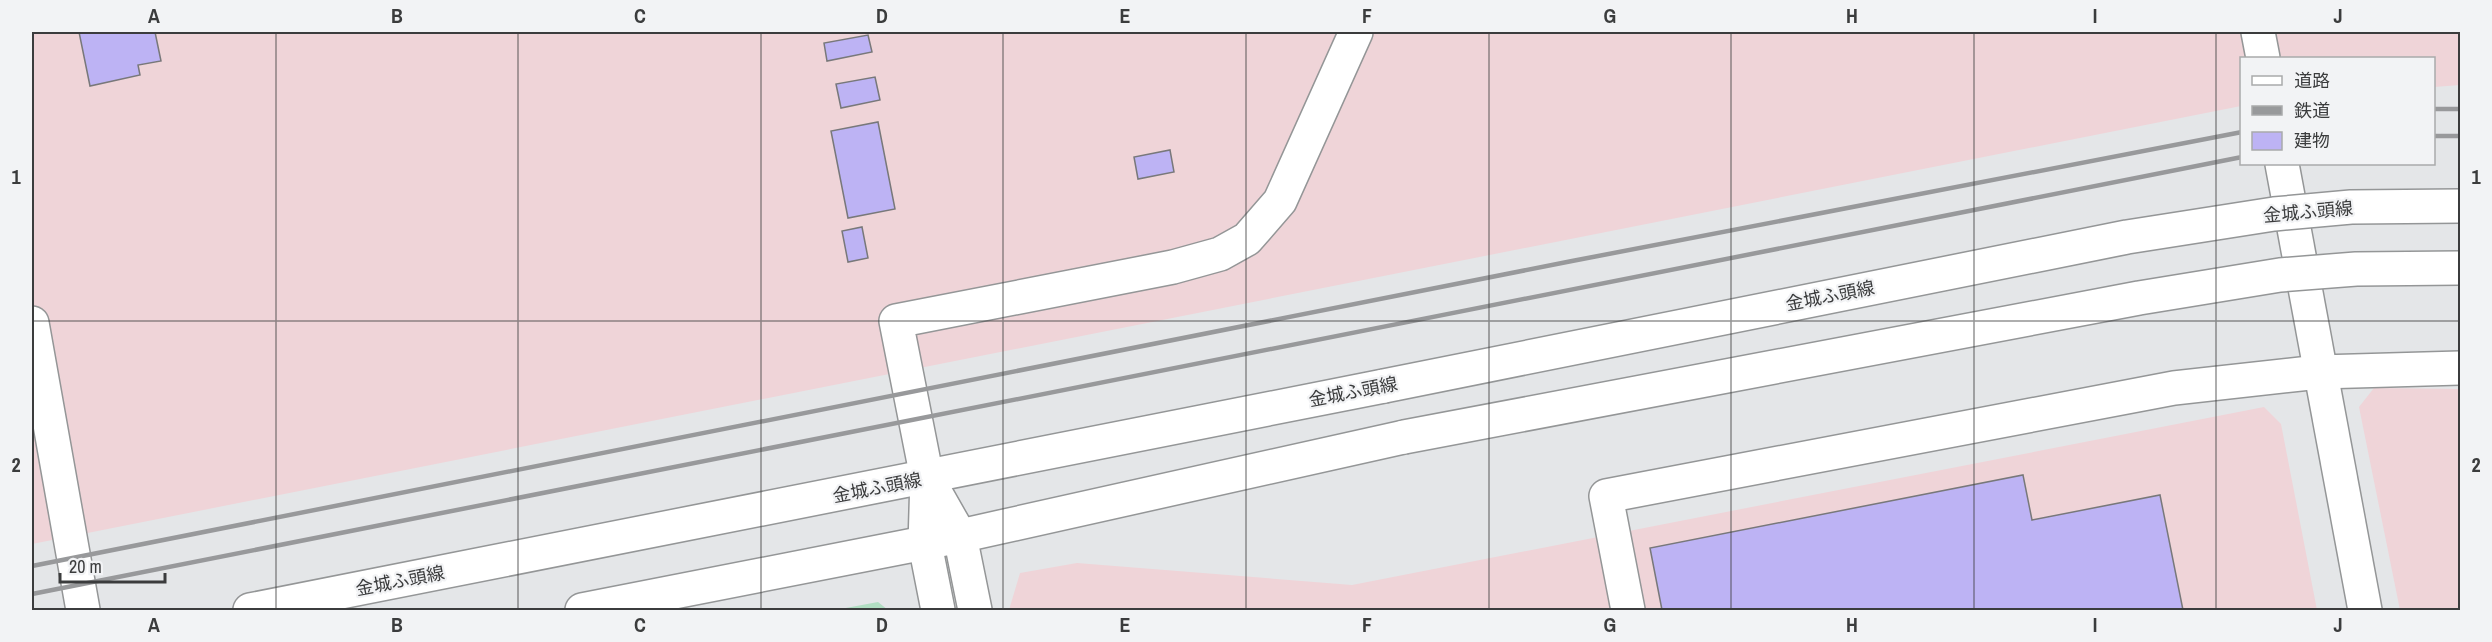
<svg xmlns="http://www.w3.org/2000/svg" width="2492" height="642" font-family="'Archivo Narrow','Noto Sans JP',sans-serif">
	<rect width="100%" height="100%" fill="#e4e6e8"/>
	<g fill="#efd4d8">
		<path d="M 32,32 L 2460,32 L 2460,85 L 2434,87 L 2434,58 L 2242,58 L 2241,106 L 32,544 Z"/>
		<path d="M 2374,388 L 2460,389 L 2460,610 L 2400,610 L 2359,407 Z"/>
		<path d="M 2264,407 L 2281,424 L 2317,610 L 1009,610 L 1020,573 L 1077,563 L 1352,585 Z"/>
	</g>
	<path fill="#b1dec2" d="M 878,602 L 888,610 L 835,610 Z"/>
	<g fill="#bdb3f4" stroke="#78787a" stroke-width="1.5">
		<path d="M 79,32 L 155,32 L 161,61 L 138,65 L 140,75 L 90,86 Z"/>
		<path d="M 868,35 L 872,52 L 827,61 L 824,43 Z"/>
		<path d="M 875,77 L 880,100 L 841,108 L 836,84 Z"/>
		<path d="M 878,122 L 895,209 L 848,218 L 831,131 Z"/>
		<path d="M 1170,150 L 1174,172 L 1138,179 L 1134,157 Z"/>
		<path d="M 862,227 L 868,258 L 848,262 L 842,231 Z"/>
		<path d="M 2023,475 L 2032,520 L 2160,495 L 2183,610 L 1662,610 L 1650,548 Z"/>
	</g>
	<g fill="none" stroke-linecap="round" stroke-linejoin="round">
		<g stroke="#949697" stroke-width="36">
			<g id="minor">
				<path d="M 2258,32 L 2263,58"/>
				<path d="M 2282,164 L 2365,610"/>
				<path d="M 32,323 L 83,610"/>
				<path d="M 927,478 L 960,536 L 975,610"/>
				<path d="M 938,610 L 925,544 L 927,478 L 896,321 L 1173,267 L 1220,254 L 1247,239 L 1280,201 L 1356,32"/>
				<path d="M 1628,610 L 1606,496 L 2174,388 L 2319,372 L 2460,368"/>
			</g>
		</g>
		<g stroke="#949697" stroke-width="36">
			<g id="major">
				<path d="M 250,610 L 1384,386"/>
				<path d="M 582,610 L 960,536 L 1404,437"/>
			</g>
		</g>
		<use href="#minor" stroke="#fff" stroke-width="33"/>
		<use href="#major" stroke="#fff" stroke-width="33"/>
		<g stroke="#98999b" stroke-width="4.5">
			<path d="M 2434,109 L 2460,109"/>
			<path d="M 2434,136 L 2460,136"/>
			<path d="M 32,566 L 1572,261 L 2242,132"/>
			<path d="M 32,594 L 2242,157"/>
		</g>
		<g stroke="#949697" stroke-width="36" stroke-linecap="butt">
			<g id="major-bridge">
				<path d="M 1384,386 L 2127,237 L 2274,214 L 2351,207 L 2460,206"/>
				<path d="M 1404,437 L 2139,298 L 2280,275 L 2356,269 L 2460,268"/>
			</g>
		</g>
		<use href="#major-bridge" stroke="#fff" stroke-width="33"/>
	</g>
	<path fill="none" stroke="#3b3c3d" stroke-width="1.5" stroke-opacity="0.55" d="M 276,32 L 276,610M 518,32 L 518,610M 761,32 L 761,610M 1003,32 L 1003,610M 1246,32 L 1246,610M 1489,32 L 1489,610M 1731,32 L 1731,610M 1974,32 L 1974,610M 2216,32 L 2216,610M 32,321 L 2460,321"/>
	<g text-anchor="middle" stroke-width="4.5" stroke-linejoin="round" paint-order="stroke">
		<g font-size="18" fill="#3b3c3d" stroke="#f2f3f5">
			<text transform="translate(2308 212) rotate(-5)" y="6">金城ふ頭線</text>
			<text transform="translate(1830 296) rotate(-11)" y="6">金城ふ頭線</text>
			<text transform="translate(1353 392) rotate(-11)" y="6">金城ふ頭線</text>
			<text transform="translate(877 488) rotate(-11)" y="6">金城ふ頭線</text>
			<text transform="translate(400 581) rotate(-11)" y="6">金城ふ頭線</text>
		</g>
	</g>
	<rect width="2492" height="642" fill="none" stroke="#f2f3f5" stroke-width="66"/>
	<rect x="2240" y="57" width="195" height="108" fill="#f2f3f5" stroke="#a9aaab" stroke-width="1.5"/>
	<rect x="2252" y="76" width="30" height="9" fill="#ffffff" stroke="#a9aaab" stroke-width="1.5"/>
	<text x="2294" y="87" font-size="18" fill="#3b3c3d">道路</text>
	<rect x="2252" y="106" width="30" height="9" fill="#98999b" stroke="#a9aaab" stroke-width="1.5"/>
	<text x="2294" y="117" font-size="18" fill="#3b3c3d">鉄道</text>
	<rect x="2252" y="132" width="30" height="18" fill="#bdb3f4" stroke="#a9aaab" stroke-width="1.5"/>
	<text x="2294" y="147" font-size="18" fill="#3b3c3d">建物</text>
	<path d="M60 573v9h105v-9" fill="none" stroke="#3b3c3d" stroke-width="3"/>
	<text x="69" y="573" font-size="18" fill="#3b3c3d" stroke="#f2f3f5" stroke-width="4.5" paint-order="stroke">20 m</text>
	<rect x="33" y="33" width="2426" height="576" fill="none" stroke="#3b3c3d" stroke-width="2"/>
	<g font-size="20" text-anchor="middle" font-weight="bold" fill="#3b3c3d">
		<text x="154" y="23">A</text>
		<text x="397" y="23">B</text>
		<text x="640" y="23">C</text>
		<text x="882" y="23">D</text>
		<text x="1125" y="23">E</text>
		<text x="1367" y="23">F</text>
		<text x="1610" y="23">G</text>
		<text x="1852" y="23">H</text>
		<text x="2095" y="23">I</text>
		<text x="2338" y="23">J</text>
		<text x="16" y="184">1</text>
		<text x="2476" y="184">1</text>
		<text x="16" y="472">2</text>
		<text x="2476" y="472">2</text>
		<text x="154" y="632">A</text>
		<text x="397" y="632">B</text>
		<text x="640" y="632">C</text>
		<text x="882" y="632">D</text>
		<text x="1125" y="632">E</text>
		<text x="1367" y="632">F</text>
		<text x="1610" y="632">G</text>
		<text x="1852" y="632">H</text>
		<text x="2095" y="632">I</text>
		<text x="2338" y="632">J</text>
	</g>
</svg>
